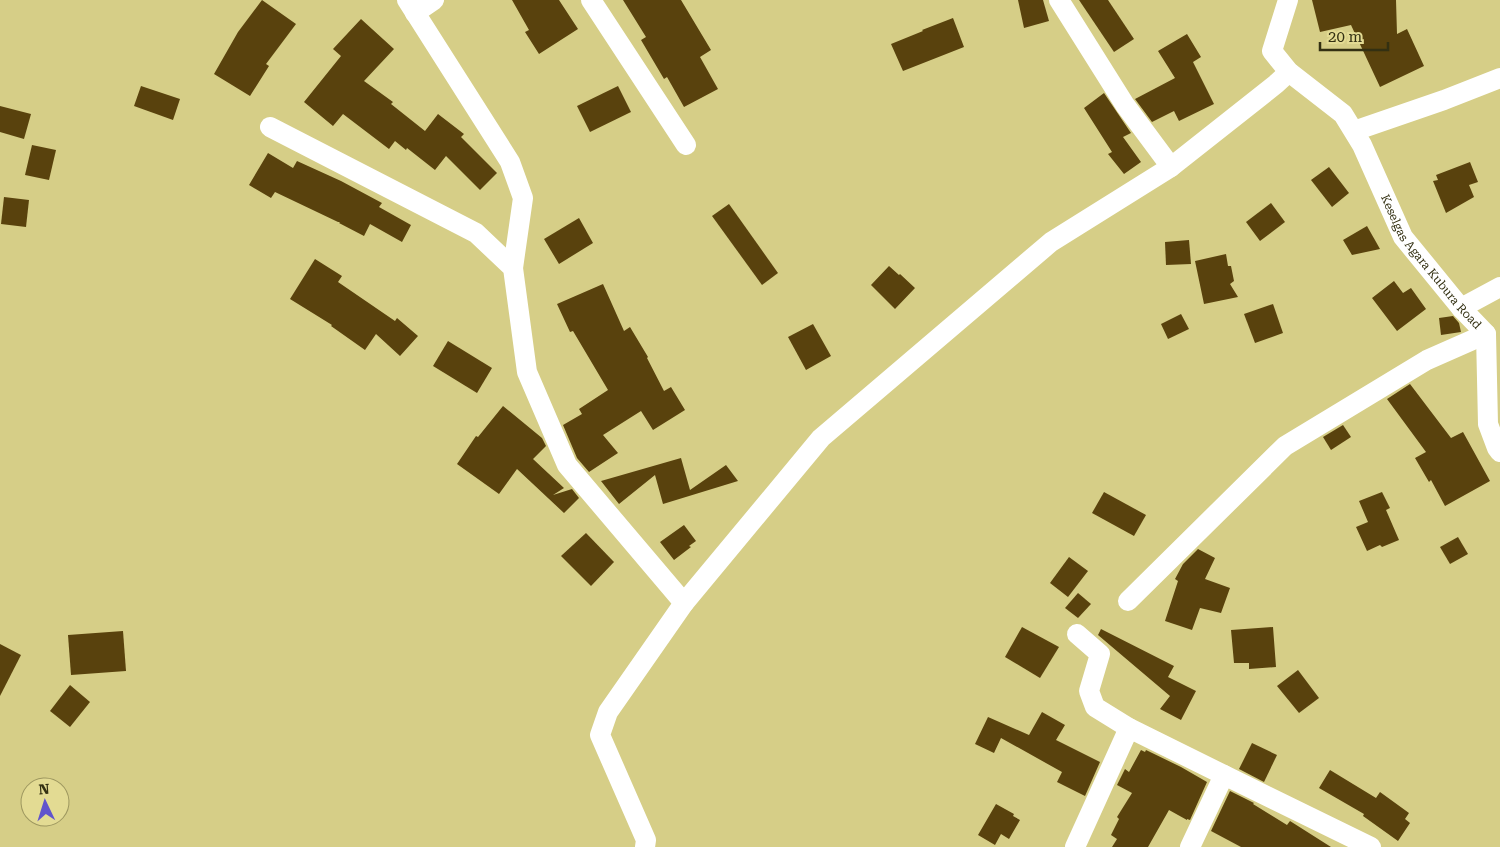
<svg xmlns="http://www.w3.org/2000/svg" width="1500" height="847" font-family="'Roboto Serif',serif">
	<rect width="100%" height="100%" fill="#d6ce87"/>
	<g fill="#59420d">
		<path d="M 262,0 L 296,24 L 266,64 L 269,66 L 250,96 L 214,74 L 238,32 Z"/>
		<path d="M 512,0 L 559,0 L 578,29 L 539,54 L 525,32 L 529,30 Z"/>
		<path d="M 623,0 L 681,0 L 711,50 L 700,57 L 718,89 L 684,107 L 667,77 L 664,79 L 641,40 L 646,37 Z"/>
		<path d="M 1018,0 L 1043,0 L 1049,21 L 1024,28 Z"/>
		<path d="M 1079,0 L 1108,0 L 1134,39 L 1114,52 Z"/>
		<path d="M 1312,0 L 1396,0 L 1397,34 L 1407,29 L 1424,66 L 1380,87 L 1351,25 L 1320,32 Z"/>
		<path d="M 953,18 L 964,47 L 903,71 L 891,44 L 923,31 L 922,30 Z"/>
		<path d="M 361,19 L 394,49 L 364,81 L 393,102 L 391,104 L 425,131 L 438,114 L 464,134 L 461,137 L 497,173 L 480,190 L 446,156 L 435,170 L 407,148 L 406,150 L 395,141 L 389,149 L 343,114 L 333,126 L 304,102 L 341,56 L 333,49 Z"/>
		<path d="M 1187,34 L 1201,57 L 1193,62 L 1214,104 L 1179,121 L 1174,111 L 1152,122 L 1135,99 L 1175,78 L 1158,51 Z"/>
		<path d="M 141,86 L 180,99 L 173,120 L 134,106 Z"/>
		<path d="M 618,86 L 631,112 L 590,132 L 577,106 Z"/>
		<path d="M 1104,93 L 1131,133 L 1123,137 L 1141,162 L 1124,174 L 1108,154 L 1112,152 L 1084,108 Z"/>
		<path d="M 0,106 L 31,114 L 24,139 L 0,132 Z"/>
		<path d="M 32,145 L 56,150 L 49,180 L 25,175 Z"/>
		<path d="M 268,153 L 293,168 L 297,161 L 341,181 L 382,203 L 379,207 L 411,225 L 402,242 L 370,224 L 364,236 L 339,223 L 340,222 L 338,222 L 275,192 L 271,198 L 249,185 Z"/>
		<path d="M 1470,162 L 1478,182 L 1469,185 L 1474,197 L 1446,213 L 1433,181 L 1438,180 L 1436,175 Z"/>
		<path d="M 1329,167 L 1349,193 L 1332,207 L 1311,180 Z"/>
		<path d="M 4,197 L 29,200 L 26,227 L 1,224 Z"/>
		<path d="M 1271,203 L 1285,222 L 1260,241 L 1246,222 Z"/>
		<path d="M 729,204 L 778,273 L 762,285 L 712,216 Z"/>
		<path d="M 579,218 L 593,243 L 559,264 L 544,239 Z"/>
		<path d="M 1367,226 L 1380,249 L 1352,255 L 1343,240 Z"/>
		<path d="M 1189,240 L 1191,264 L 1166,265 L 1165,242 Z"/>
		<path d="M 1226,254 L 1228,266 L 1231,266 L 1234,281 L 1230,284 L 1238,297 L 1204,304 L 1195,261 Z"/>
		<path d="M 315,259 L 342,276 L 338,282 L 395,321 L 397,318 L 418,336 L 400,356 L 376,334 L 365,350 L 331,326 L 332,325 L 290,299 Z"/>
		<path d="M 889,266 L 899,275 L 900,274 L 915,288 L 895,309 L 871,285 Z"/>
		<path d="M 1394,281 L 1403,293 L 1411,288 L 1426,309 L 1397,331 L 1372,298 Z"/>
		<path d="M 603,284 L 624,331 L 630,327 L 648,357 L 647,358 L 664,391 L 671,387 L 685,410 L 653,430 L 641,411 L 603,435 L 618,453 L 589,472 L 577,458 L 563,425 L 582,414 L 579,409 L 608,390 L 573,331 L 570,332 L 557,304 Z"/>
		<path d="M 1273,304 L 1283,333 L 1255,343 L 1244,314 Z"/>
		<path d="M 1181,314 L 1189,329 L 1168,339 L 1161,324 Z"/>
		<path d="M 1453,316 L 1459,323 L 1461,332 L 1441,335 L 1439,318 Z"/>
		<path d="M 813,324 L 831,356 L 806,370 L 788,337 Z"/>
		<path d="M 448,341 L 492,368 L 477,393 L 433,366 Z"/>
		<path d="M 1410,384 L 1451,438 L 1463,432 L 1490,481 L 1445,506 L 1431,480 L 1429,482 L 1415,458 L 1426,452 L 1387,399 Z"/>
		<path d="M 503,406 L 542,438 L 546,446 L 533,459 L 564,488 L 553,495 L 572,489 L 579,498 L 564,513 L 517,469 L 499,494 L 457,464 L 476,436 L 478,437 Z"/>
		<path d="M 1343,425 L 1351,437 L 1331,450 L 1323,437 Z"/>
		<path d="M 681,458 L 690,490 L 726,465 L 738,481 L 663,504 L 655,475 L 619,504 L 601,481 Z"/>
		<path d="M 1104,492 L 1146,515 L 1134,536 L 1092,513 Z"/>
		<path d="M 1382,492 L 1390,508 L 1386,510 L 1399,540 L 1382,547 L 1380,545 L 1367,551 L 1356,527 L 1368,522 L 1359,501 Z"/>
		<path d="M 684,525 L 696,541 L 689,546 L 691,547 L 674,560 L 660,542 Z"/>
		<path d="M 586,533 L 614,562 L 591,586 L 561,556 Z"/>
		<path d="M 1458,537 L 1468,554 L 1450,564 L 1440,547 Z"/>
		<path d="M 1198,549 L 1215,558 L 1205,579 L 1230,588 L 1221,613 L 1200,608 L 1192,630 L 1165,621 L 1178,581 L 1175,579 L 1183,564 Z"/>
		<path d="M 1069,557 L 1088,571 L 1068,597 L 1050,583 Z"/>
		<path d="M 1078,593 L 1091,604 L 1078,618 L 1065,608 Z"/>
		<path d="M 1022,627 L 1059,647 L 1040,678 L 1005,657 Z"/>
		<path d="M 1273,627 L 1276,667 L 1249,669 L 1249,663 L 1234,663 L 1231,630 Z"/>
		<path d="M 1101,629 L 1174,666 L 1168,677 L 1196,691 L 1181,720 L 1160,709 L 1170,696 L 1098,635 Z"/>
		<path d="M 123,631 L 126,671 L 71,675 L 68,635 Z"/>
		<path d="M 0,644 L 21,655 L 0,696 Z"/>
		<path d="M 1298,670 L 1319,698 L 1299,713 L 1277,686 Z"/>
		<path d="M 70,685 L 90,702 L 70,727 L 50,711 Z"/>
		<path d="M 1042,712 L 1065,725 L 1056,740 L 1100,762 L 1085,796 L 1057,782 L 1062,772 L 1001,738 L 994,753 L 975,744 L 988,717 L 1029,735 Z"/>
		<path d="M 1252,743 L 1277,755 L 1264,782 L 1239,769 Z"/>
		<path d="M 1141,750 L 1145,752 L 1146,750 L 1181,767 L 1207,782 L 1190,820 L 1187,819 L 1187,820 L 1169,810 L 1148,847 L 1112,847 L 1117,839 L 1111,835 L 1119,819 L 1117,817 L 1132,793 L 1117,785 L 1125,769 L 1129,772 Z"/>
		<path d="M 1330,770 L 1376,798 L 1380,792 L 1409,813 L 1405,819 L 1410,823 L 1398,841 L 1363,816 L 1364,814 L 1319,788 Z"/>
		<path d="M 1230,791 L 1254,803 L 1253,804 L 1287,825 L 1290,821 L 1331,847 L 1241,847 L 1211,831 Z"/>
		<path d="M 996,804 L 1014,814 L 1013,816 L 1020,820 L 1009,839 L 1001,834 L 995,845 L 978,835 Z"/>
	</g>
	<g fill="none" stroke-linecap="round" stroke-linejoin="round">
		<g stroke="#fff" stroke-width="20">
			<path d="M 407,0 L 510,162 L 523,198 L 513,268"/>
			<path d="M 591,0 L 686,145"/>
			<path d="M 1059,0 L 1125,105 L 1171,167"/>
			<path id="s1" d="M 1288,0 L 1272,51 L 1289,72 L 1343,114 L 1362,145 L 1403,237 L 1461,308 L 1486,334 L 1488,424 L 1497,448 L 1500,452"/>
			<path d="M 415,13 L 434,0"/>
			<path d="M 270,127 L 476,233 L 513,268 L 527,372 L 567,465 L 684,603"/>
			<path d="M 1354,131 L 1444,100 L 1500,78"/>
			<path d="M 1461,308 L 1500,287"/>
			<path d="M 1128,601 L 1285,446 L 1427,360 L 1486,334"/>
			<path d="M 1077,634 L 1100,654 L 1089,691 L 1095,707 L 1129,728"/>
			<path d="M 1224,775 L 1371,847"/>
			<path d="M 645,847 L 646,840 L 600,735 L 608,712 L 684,603 L 821,438 L 1051,242 L 1171,167 L 1276,84 L 1289,72"/>
			<path d="M 1075,847 L 1129,728 L 1224,775 L 1190,847"/>
		</g>
	</g>
	<g text-anchor="middle" stroke-width="5" stroke-linejoin="round" paint-order="stroke">
		<g font-size="12" fill="#333012" stroke="#e3db93">
			<text dy="4" stroke="none"><textPath href="#s1" startOffset="322">Keselgas Agara Kubura Road</textPath></text>
		</g>
	</g>
	<g transform="translate(45 802) rotate(356)"><circle r="24" fill="#e3db93" stroke="#9d975f"/>
	<path d="M0-4L9 19L0 12L-9 19Z" fill="#6154cd"/>
	<text y="-8" font-size="14" font-weight="bold" text-anchor="middle" fill="#333012">N</text>
	</g>
	<path d="M1320 42v8h68v-8" fill="none" stroke="#333012" stroke-width="2.5"/>
	<text x="1328" y="42" font-size="15" fill="#333012" stroke="#e3db93" stroke-width="4" paint-order="stroke">20 m</text>
</svg>
